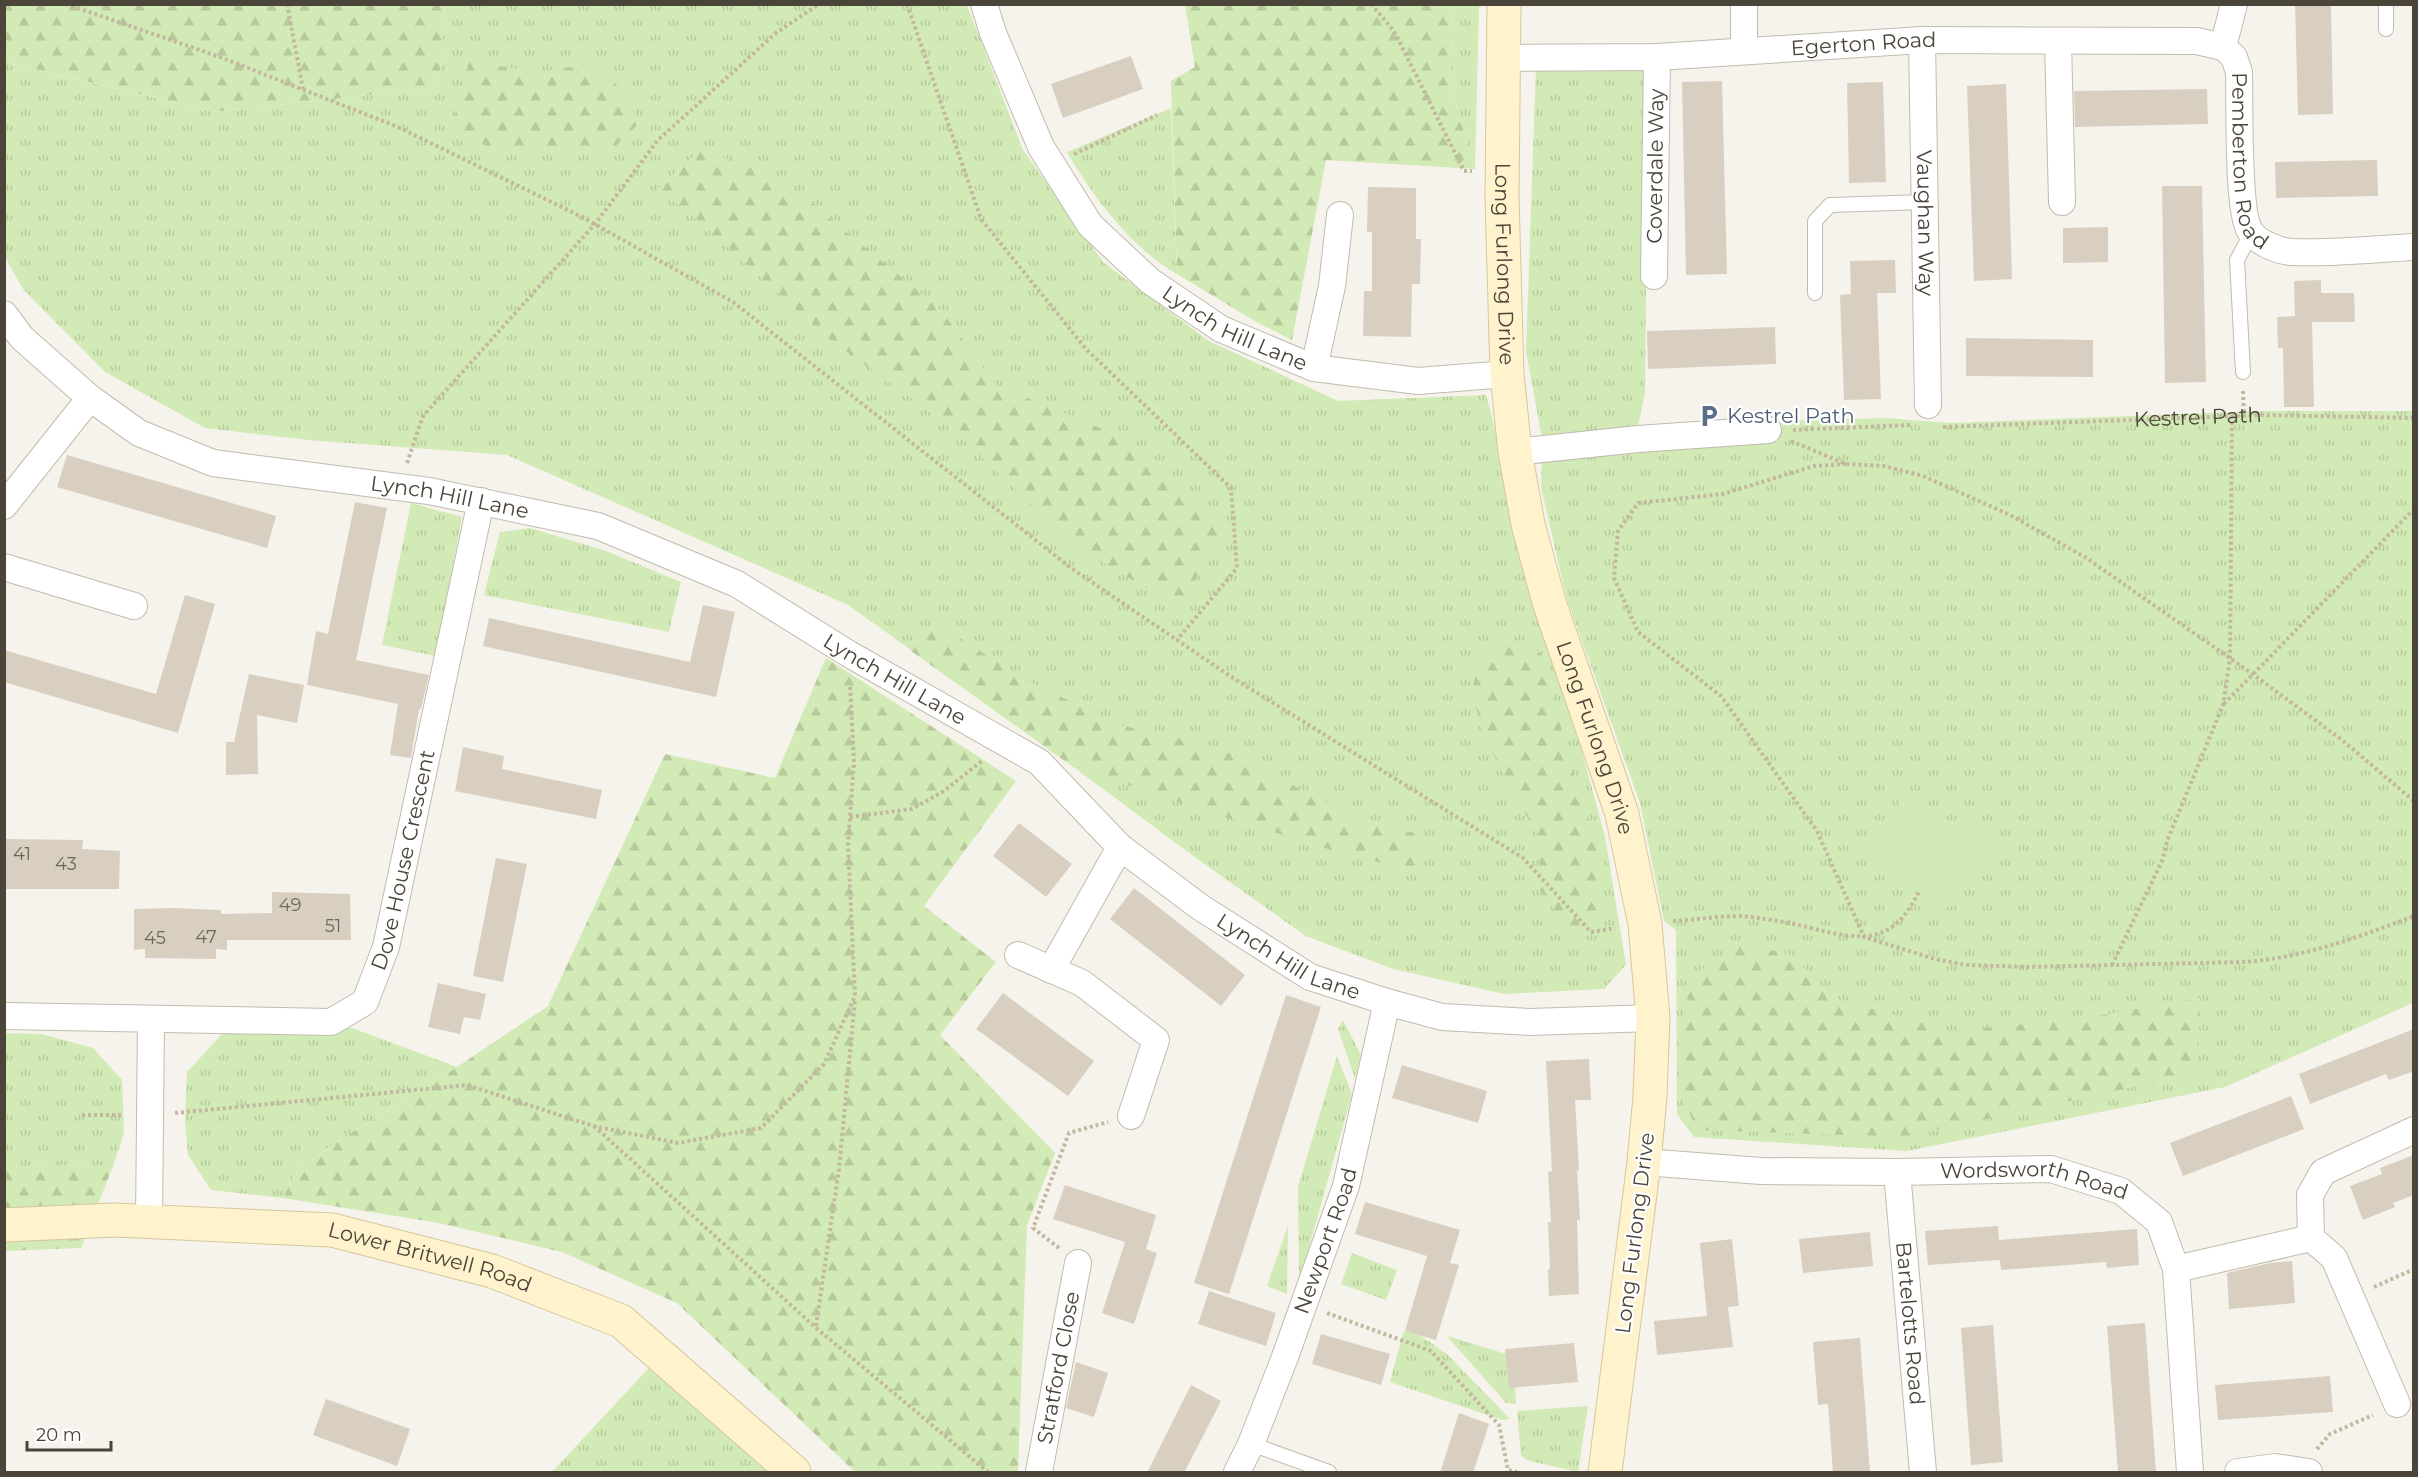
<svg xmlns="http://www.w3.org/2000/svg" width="2418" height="1477" font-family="Montserrat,sans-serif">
	<defs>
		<pattern id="grass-tufts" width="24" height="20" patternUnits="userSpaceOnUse" patternTransform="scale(1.5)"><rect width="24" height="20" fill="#d2eab5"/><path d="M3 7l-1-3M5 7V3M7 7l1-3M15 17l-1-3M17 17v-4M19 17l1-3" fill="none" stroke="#b6ca9c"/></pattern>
		<pattern id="forest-firs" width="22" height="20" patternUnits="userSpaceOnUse" patternTransform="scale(1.5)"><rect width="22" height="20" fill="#d2eab5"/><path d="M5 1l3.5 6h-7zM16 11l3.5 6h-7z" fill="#b6ca9c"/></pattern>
	</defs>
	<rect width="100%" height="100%" fill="#f6f3ec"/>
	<g fill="url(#grass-tufts)">
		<path d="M 445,5 L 967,5 L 1023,150 L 1104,263 L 1209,341 L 1338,401 L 1486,395 L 1605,837 L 1626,965 L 1604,989 L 1504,994 L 1393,969 L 1306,936 L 1196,858 L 1045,746 L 848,605 L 507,455 L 308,440 L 205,428 L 105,372 L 23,289 L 5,257 L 4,62 L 215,112 L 439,87 Z"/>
		<path d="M 1453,5 L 1479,5 L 1475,169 L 1450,85 Z"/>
		<path d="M 1648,64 L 1645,393 L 1638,426 L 1542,438 L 1526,352 L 1536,66 Z"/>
		<path d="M 1171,108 L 1177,274 C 1130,247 1094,198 1067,152 Z"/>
		<path d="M 2260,411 L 2413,411 L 2413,1003 L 2225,1087 L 1907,1151 L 1694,1137 L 1677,1114 L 1676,930 L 1664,921 L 1640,803 L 1566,596 L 1541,487 L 1542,455 L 1777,442 L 1783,421 L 1885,418 L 1951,423 Z"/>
		<path d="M 411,503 L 462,517 L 436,656 L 382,645 Z"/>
		<path d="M 530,528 L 606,551 L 681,582 L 669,632 L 484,595 L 500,532 Z"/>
		<path d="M 1343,1020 L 1361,1055 L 1355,1078 L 1338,1029 Z"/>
		<path d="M 352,1028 L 457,1067 L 331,1146 L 297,1170 L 283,1198 L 211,1190 L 188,1155 L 185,1122 L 187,1072 L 222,1034 L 248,1029 Z"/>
		<path d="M 5,1033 L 41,1034 L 93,1048 L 122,1080 L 124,1133 L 113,1166 L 5,1165 Z"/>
		<path d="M 1337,1056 L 1352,1094 L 1299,1283 L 1298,1187 Z"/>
		<path d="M 1288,1225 L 1287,1294 L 1267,1286 Z"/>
		<path d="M 1352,1253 L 1397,1270 L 1386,1300 L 1341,1284 Z"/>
		<path d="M 1410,1328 L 1448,1355 L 1510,1419 L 1502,1420 L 1390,1382 L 1403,1333 Z"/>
		<path d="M 1447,1336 L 1513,1356 L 1516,1404 L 1506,1403 Z"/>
		<path d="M 672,1343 L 804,1472 L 552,1472 Z"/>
		<path d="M 1588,1406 L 1578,1472 L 1526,1460 L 1521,1455 L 1517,1411 Z"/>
	</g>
	<g fill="url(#forest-firs)">
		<path d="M 5,4 L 445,5 L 439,87 L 215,112 L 5,62 Z"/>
		<path d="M 1185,5 L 1453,5 L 1450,85 L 1475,169 L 1326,160 L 1292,340 L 1253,320 L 1177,274 L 1171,81 L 1195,67 Z"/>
		<path d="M 469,61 L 535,72 L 586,65 L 625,90 L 638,124 L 610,152 L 488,147 L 452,127 Z"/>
		<path d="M 702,149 L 783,180 L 940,309 L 996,385 L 1124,438 L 1227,531 L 1178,607 L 1069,542 L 951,427 L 825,336 L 700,222 L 657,189 Z"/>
		<path d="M 933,621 L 1025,680 L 1124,726 L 1217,747 L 1320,799 L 1357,822 L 1421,834 L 1423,873 L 1341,853 L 1181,803 L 1069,764 L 911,651 Z"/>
		<path d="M 1504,642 L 1539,651 L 1564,738 L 1579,798 L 1600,843 L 1603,904 L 1578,930 L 1561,920 L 1539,889 L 1540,837 L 1513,795 L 1482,730 L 1472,693 L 1478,658 Z"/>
		<path d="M 826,658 L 1016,781 L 924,906 L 996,962 L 940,1035 L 1055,1153 L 1027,1225 L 1018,1472 L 855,1472 L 677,1303 L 562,1252 L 439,1223 L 283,1198 L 297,1170 L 331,1146 L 457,1067 L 548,1006 L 665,754 L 775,778 Z"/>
		<path d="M 1740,943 L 1792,955 L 1830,997 L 1951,1031 L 2079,1019 L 2200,998 L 2198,1073 L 1904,1137 L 1698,1130 L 1683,1101 L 1677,1049 L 1692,976 Z"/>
		<path d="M 4,1165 L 113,1166 L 81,1248 L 5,1251 Z"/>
	</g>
	<path fill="#d2eab5" d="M 1906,793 L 1960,833 L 1970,822 L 1978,828 L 1983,823 L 1991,824 L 1996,832 L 1991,838 L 1999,845 L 1952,906 L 1942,908 L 1931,901 L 1868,848 Z"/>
	<g fill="#d8cfc1">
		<path d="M 2295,4 L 2331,4 L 2333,114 L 2298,115 Z"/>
		<path d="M 1131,56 L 1143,89 L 1063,118 L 1051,84 Z"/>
		<path d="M 1722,81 L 1727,274 L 1686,275 L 1682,82 Z"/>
		<path d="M 1883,82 L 1886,182 L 1849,183 L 1847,83 Z"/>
		<path d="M 2006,84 L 2012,279 L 1974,281 L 1967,86 Z"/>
		<path d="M 2207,89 L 2208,124 L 2075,127 L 2074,91 Z"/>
		<path d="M 2377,160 L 2378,196 L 2276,198 L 2275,162 Z"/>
		<path d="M 2162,186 L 2202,186 L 2206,382 L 2165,383 Z"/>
		<path d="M 1368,187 L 1416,188 L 1416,239 L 1421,239 L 1420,284 L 1412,284 L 1411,337 L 1363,336 L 1364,291 L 1372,291 L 1372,232 L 1367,232 Z"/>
		<path d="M 2108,227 L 2108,262 L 2063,263 L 2063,228 Z"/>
		<path d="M 1895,260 L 1896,293 L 1877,293 L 1881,399 L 1844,400 L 1840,295 L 1851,294 L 1850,261 Z"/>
		<path d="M 2321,280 L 2321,293 L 2354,293 L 2355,322 L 2312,322 L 2314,407 L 2284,407 L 2283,348 L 2278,348 L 2277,317 L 2295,316 L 2294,281 Z"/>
		<path d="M 1775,327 L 1776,364 L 1648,369 L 1647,331 Z"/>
		<path d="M 1966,338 L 2093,340 L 2093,377 L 1966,376 Z"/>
		<path d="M 67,455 L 276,516 L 267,548 L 57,487 Z"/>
		<path d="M 355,502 L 387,508 L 356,660 L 429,675 L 421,709 L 419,709 L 411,758 L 390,755 L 398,704 L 307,685 L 316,631 L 328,634 Z"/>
		<path d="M 185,595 L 215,604 L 178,733 L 4,682 L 4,650 L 156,694 Z"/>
		<path d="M 703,605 L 735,612 L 716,697 L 483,646 L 489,618 L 690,662 Z"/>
		<path d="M 249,674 L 304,685 L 297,723 L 257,715 L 258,774 L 226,775 L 226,742 L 234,742 Z"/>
		<path d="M 463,747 L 504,756 L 502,769 L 602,790 L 596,819 L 455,791 Z"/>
		<path d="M 1019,823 L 1072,864 L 1046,897 L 993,856 Z"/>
		<path d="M 5,839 L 83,840 L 82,849 L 120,851 L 119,889 L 4,889 Z"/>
		<path d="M 496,858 L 527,864 L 503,982 L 473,976 Z"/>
		<path d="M 1134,888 L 1245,975 L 1221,1006 L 1110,919 Z"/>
		<path d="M 272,892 L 350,894 L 351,940 L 227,940 L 227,950 L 216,949 L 216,959 L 145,958 L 145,949 L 134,950 L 134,909 L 175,908 L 221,910 L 221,914 L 272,913 Z"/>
		<path d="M 438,983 L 486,994 L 480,1020 L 464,1017 L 460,1034 L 428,1027 Z"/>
		<path d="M 1003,993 L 1094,1061 L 1068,1096 L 976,1029 Z"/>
		<path d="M 1286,995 L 1321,1007 L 1229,1294 L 1194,1283 Z"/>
		<path d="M 2414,1029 L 2414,1071 L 2389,1080 L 2386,1074 L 2310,1104 L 2299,1074 Z"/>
		<path d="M 1589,1059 L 1591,1100 L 1575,1100 L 1579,1170 L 1577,1170 L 1580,1220 L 1577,1220 L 1579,1294 L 1549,1296 L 1548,1269 L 1550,1269 L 1548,1222 L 1551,1222 L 1548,1172 L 1552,1171 L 1546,1061 Z"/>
		<path d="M 1402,1065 L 1487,1091 L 1478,1123 L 1392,1098 Z"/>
		<path d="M 2291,1096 L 2304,1129 L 2183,1176 L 2170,1143 Z"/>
		<path d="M 2414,1155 L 2414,1195 L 2393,1203 L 2395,1207 L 2363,1220 L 2350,1186 L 2382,1174 L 2380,1168 Z"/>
		<path d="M 1065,1185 L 1156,1215 L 1146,1249 L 1157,1253 L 1134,1324 L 1102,1313 L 1125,1242 L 1053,1219 Z"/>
		<path d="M 1365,1202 L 1460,1230 L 1450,1263 L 1459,1265 L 1436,1340 L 1405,1331 L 1427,1256 L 1355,1234 Z"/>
		<path d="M 1998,1226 L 1999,1240 L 2137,1229 L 2139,1265 L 2107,1268 L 2106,1262 L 2001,1270 L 2000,1260 L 1928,1265 L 1925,1231 Z"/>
		<path d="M 1870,1232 L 1873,1266 L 1803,1273 L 1799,1239 Z"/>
		<path d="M 1732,1239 L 1739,1306 L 1728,1307 L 1733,1347 L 1657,1355 L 1654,1321 L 1707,1316 L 1700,1243 Z"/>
		<path d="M 2292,1261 L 2295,1303 L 2229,1309 L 2227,1273 L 2270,1263 Z"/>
		<path d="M 1209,1291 L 1276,1313 L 1266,1346 L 1198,1324 Z"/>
		<path d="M 2145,1323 L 2156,1473 L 2118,1473 L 2107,1326 Z"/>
		<path d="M 1993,1325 L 2003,1462 L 1971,1465 L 1961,1328 Z"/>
		<path d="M 1321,1334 L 1390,1354 L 1381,1385 L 1312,1364 Z"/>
		<path d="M 1860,1338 L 1870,1473 L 1833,1473 L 1828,1404 L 1818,1405 L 1813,1342 Z"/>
		<path d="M 1574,1343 L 1578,1382 L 1509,1388 L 1505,1349 Z"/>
		<path d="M 1076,1362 L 1108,1373 L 1094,1417 L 1066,1408 Z"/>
		<path d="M 2330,1376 L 2333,1412 L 2218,1420 L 2215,1385 Z"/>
		<path d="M 1191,1385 L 1221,1401 L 1184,1473 L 1147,1473 Z"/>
		<path d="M 326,1399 L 410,1429 L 397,1466 L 313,1435 Z"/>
		<path d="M 1459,1413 L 1489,1424 L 1473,1473 L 1440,1473 Z"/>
	</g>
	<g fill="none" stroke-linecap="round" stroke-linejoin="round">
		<g stroke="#c2bbae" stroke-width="16">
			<g id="lane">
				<path d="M 2386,29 L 2386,4"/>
				<path d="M 1815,293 L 1815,221 L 1830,205 L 1924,202"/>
				<path d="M 2243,372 L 2237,260 L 2251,234"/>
				<path d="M 1251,1444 L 1329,1472"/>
			</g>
		</g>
		<g stroke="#c2bbae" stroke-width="28">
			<g id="street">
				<path id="s2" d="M 984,4 L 993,33 L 1041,147 L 1090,225 L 1150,281 L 1221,329 L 1314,368 L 1418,381 L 1507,374"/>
				<path id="s3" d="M 2234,4 L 2223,47 L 2234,57 L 2239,72 C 2240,101 2237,212 2250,231 C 2257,243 2281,252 2294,252 C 2333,254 2374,249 2414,247"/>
				<path id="s4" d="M 1922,40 L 1928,405"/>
				<path d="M 2058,41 L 2062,202"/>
				<path d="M 1744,50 L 1744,4"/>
				<path id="s5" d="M 1504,58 L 1657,57 L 1922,40 L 2197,41 L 2223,47"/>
				<path id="s6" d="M 1654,276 L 1657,57"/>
				<path id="s7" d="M 4,314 L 22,338 L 90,398 L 139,433 L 213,463 L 429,491 L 598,526 L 737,584 L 849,654 L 1039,762 L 1120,847 L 1200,907 L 1310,977 L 1387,1002 L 1442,1017 L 1530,1022 L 1653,1018"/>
				<path d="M 1314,368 L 1332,286 L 1340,215"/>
				<path d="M 1515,452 L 1638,439 L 1768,430"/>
				<path d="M 4,506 L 90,398"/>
				<path d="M 4,567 L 134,606"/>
				<path d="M 1018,955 L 1082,983 L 1156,1040 L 1131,1116"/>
				<path d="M 1051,970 L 1120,847"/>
				<path id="s8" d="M 4,1016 L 331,1022 L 365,1002 L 386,947 L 481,501"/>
				<path id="s9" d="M 1644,1162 L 1761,1171 L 1897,1172 L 2051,1169 L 2121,1191 L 2159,1222 L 2176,1269 L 2190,1472"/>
				<path id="s10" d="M 1897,1172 L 1923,1472"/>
				<path d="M 149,1221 L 151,1019"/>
				<path d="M 2311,1238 L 2310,1195 L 2323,1172 L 2414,1130"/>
				<path d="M 2176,1269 L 2311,1238 L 2334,1258 L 2397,1404"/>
				<path id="s11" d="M 1039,1472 L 1078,1263"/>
				<path id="s12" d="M 1237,1472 L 1251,1444 L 1285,1357 L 1346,1186 L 1387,1002"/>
				<path d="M 2238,1472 L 2275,1467 L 2309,1472"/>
			</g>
		</g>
		<g stroke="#d6c79b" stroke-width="35">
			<g id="secondary">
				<path id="s13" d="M 1504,4 L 1502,198 L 1507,374 L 1515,452 L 1528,524 L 1549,602 L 1622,814 L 1645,924 L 1653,1018 L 1650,1096 L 1644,1162 L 1605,1472"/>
				<path id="s14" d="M 4,1225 L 115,1220 L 332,1230 L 492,1271 L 621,1321 L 794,1472"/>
			</g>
		</g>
		<g stroke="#c4b79f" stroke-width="4" stroke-dasharray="3 3" stroke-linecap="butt">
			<path d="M 66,4 L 220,57 L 398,127 L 582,217 L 733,302 L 1071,568 L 1233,678 L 1523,858 L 1591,932 L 1615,928"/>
			<path d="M 287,4 L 303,89"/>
			<path d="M 907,4 L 981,219 L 1086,349 L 1231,488 L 1237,568 L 1177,640"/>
			<path d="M 1371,4 L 1394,31 L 1464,171 L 1472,171"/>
			<path d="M 1074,154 L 1157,115"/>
			<path d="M 2243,391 L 2244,416"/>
			<path id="s1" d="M 1943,427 L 2260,415 L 2414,418"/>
			<path d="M 1793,430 L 1911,425"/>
			<path d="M 1791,441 L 1846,464 L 1884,466 L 1923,476 L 2008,514 L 2085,557 L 2254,675 L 2342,740 L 2414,801"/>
			<path d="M 407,463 L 423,416 L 595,224 L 658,140 L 776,33 L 819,4"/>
			<path d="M 1846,464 L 1814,466 L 1723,494 L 1638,503 L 1618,531 L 1614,578 L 1638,632 L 1721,696 L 1817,831 L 1864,937 L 1935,959 L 1966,965 L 2029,967 L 2244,962 C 2303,958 2359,937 2414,916"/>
			<path d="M 2224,704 L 2414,509"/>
			<path d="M 850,817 L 912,809 L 944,791 L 983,760"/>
			<path d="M 1673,921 C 1699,920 1727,914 1752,917 C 1772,920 1792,923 1811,928 C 1862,941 1894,945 1919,891"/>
			<path d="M 2112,965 L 2163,859 L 2167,841 L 2223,705 L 2230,659 L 2232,417"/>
			<path d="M 175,1113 L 467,1085 L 593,1126 L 678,1143 L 761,1128 L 824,1064 L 855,996 L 848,845 L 854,762 L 850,685"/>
			<path d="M 82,1115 L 123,1115"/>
			<path d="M 594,1126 L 815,1327 L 988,1472"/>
			<path d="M 1059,1248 L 1033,1228 L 1069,1133 L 1108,1122"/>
			<path d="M 2374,1287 L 2414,1269"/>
			<path d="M 1327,1313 L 1431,1351 L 1499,1425 L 1508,1470 L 1517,1472"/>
			<path d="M 816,1326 L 839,1169 L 855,1000"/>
			<path d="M 2317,1449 L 2330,1434 L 2373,1415"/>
		</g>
		<use href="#lane" stroke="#fff" stroke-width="14"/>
		<use href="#street" stroke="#fff" stroke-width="26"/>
		<use href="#secondary" stroke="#fff3cd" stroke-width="33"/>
	</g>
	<defs>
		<g id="parking-bare" transform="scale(1.8)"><path d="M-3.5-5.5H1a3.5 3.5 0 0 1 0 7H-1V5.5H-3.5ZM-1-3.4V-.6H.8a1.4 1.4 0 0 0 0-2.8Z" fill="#5c6f8a" stroke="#fff" stroke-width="2.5" paint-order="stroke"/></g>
	</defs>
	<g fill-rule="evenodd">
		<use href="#parking-bare" x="1709" y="416"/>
	</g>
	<g text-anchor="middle" stroke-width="4.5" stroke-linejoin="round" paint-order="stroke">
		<g font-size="18" fill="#6e675b">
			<text x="22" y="860">41</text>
			<text x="66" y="870">43</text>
			<text x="290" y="911">49</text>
			<text x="333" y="932">51</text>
			<text x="206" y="943">47</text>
			<text x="155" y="944">45</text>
		</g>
		<g font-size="21" fill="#4b4439" stroke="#fff">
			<text dy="7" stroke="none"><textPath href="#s5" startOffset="360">Egerton Road</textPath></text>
			<text dy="7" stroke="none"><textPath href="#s3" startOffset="166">Pemberton Road</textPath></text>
			<text dy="7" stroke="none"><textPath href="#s6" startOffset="110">Coverdale Way</textPath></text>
			<text dy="7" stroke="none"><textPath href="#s4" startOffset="183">Vaughan Way</textPath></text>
			<text dy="7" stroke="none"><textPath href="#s13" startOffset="260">Long Furlong Drive</textPath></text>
			<text dy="7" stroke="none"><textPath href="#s2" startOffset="426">Lynch Hill Lane</textPath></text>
			<text dy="7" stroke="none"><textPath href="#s1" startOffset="255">Kestrel Path</textPath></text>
			<text dy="7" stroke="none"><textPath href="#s7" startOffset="500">Lynch Hill Lane</textPath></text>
			<text dy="7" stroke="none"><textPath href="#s7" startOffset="986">Lynch Hill Lane</textPath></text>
			<text dy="7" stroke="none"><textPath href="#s13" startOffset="746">Long Furlong Drive</textPath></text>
			<text dy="7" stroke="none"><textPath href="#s8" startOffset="514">Dove House Crescent</textPath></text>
			<text dy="7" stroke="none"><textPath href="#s7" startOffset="1472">Lynch Hill Lane</textPath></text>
			<text dy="7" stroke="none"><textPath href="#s9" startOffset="392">Wordsworth Road</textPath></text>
			<text transform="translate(1635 1233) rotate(-83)" y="7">Long Furlong Drive</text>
			<text dy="7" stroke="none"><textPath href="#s12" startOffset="248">Newport Road</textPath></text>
			<text dy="7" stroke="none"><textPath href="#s14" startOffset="430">Lower Britwell Road</textPath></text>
			<text dy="7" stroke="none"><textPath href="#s10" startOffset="152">Bartelotts Road</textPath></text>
			<text dy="7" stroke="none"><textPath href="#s11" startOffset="106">Stratford Close</textPath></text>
		</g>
		<g font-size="21" fill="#4e5e75" stroke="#fff" text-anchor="start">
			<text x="1727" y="423">Kestrel Path</text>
		</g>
	</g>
	<rect width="2418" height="1477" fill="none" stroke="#4b4439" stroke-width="12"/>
	<path d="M27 1441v9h84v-9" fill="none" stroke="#4b4439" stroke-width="3"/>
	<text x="36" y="1441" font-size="18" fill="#4b4439" stroke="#ffffff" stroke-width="4.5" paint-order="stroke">20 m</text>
</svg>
